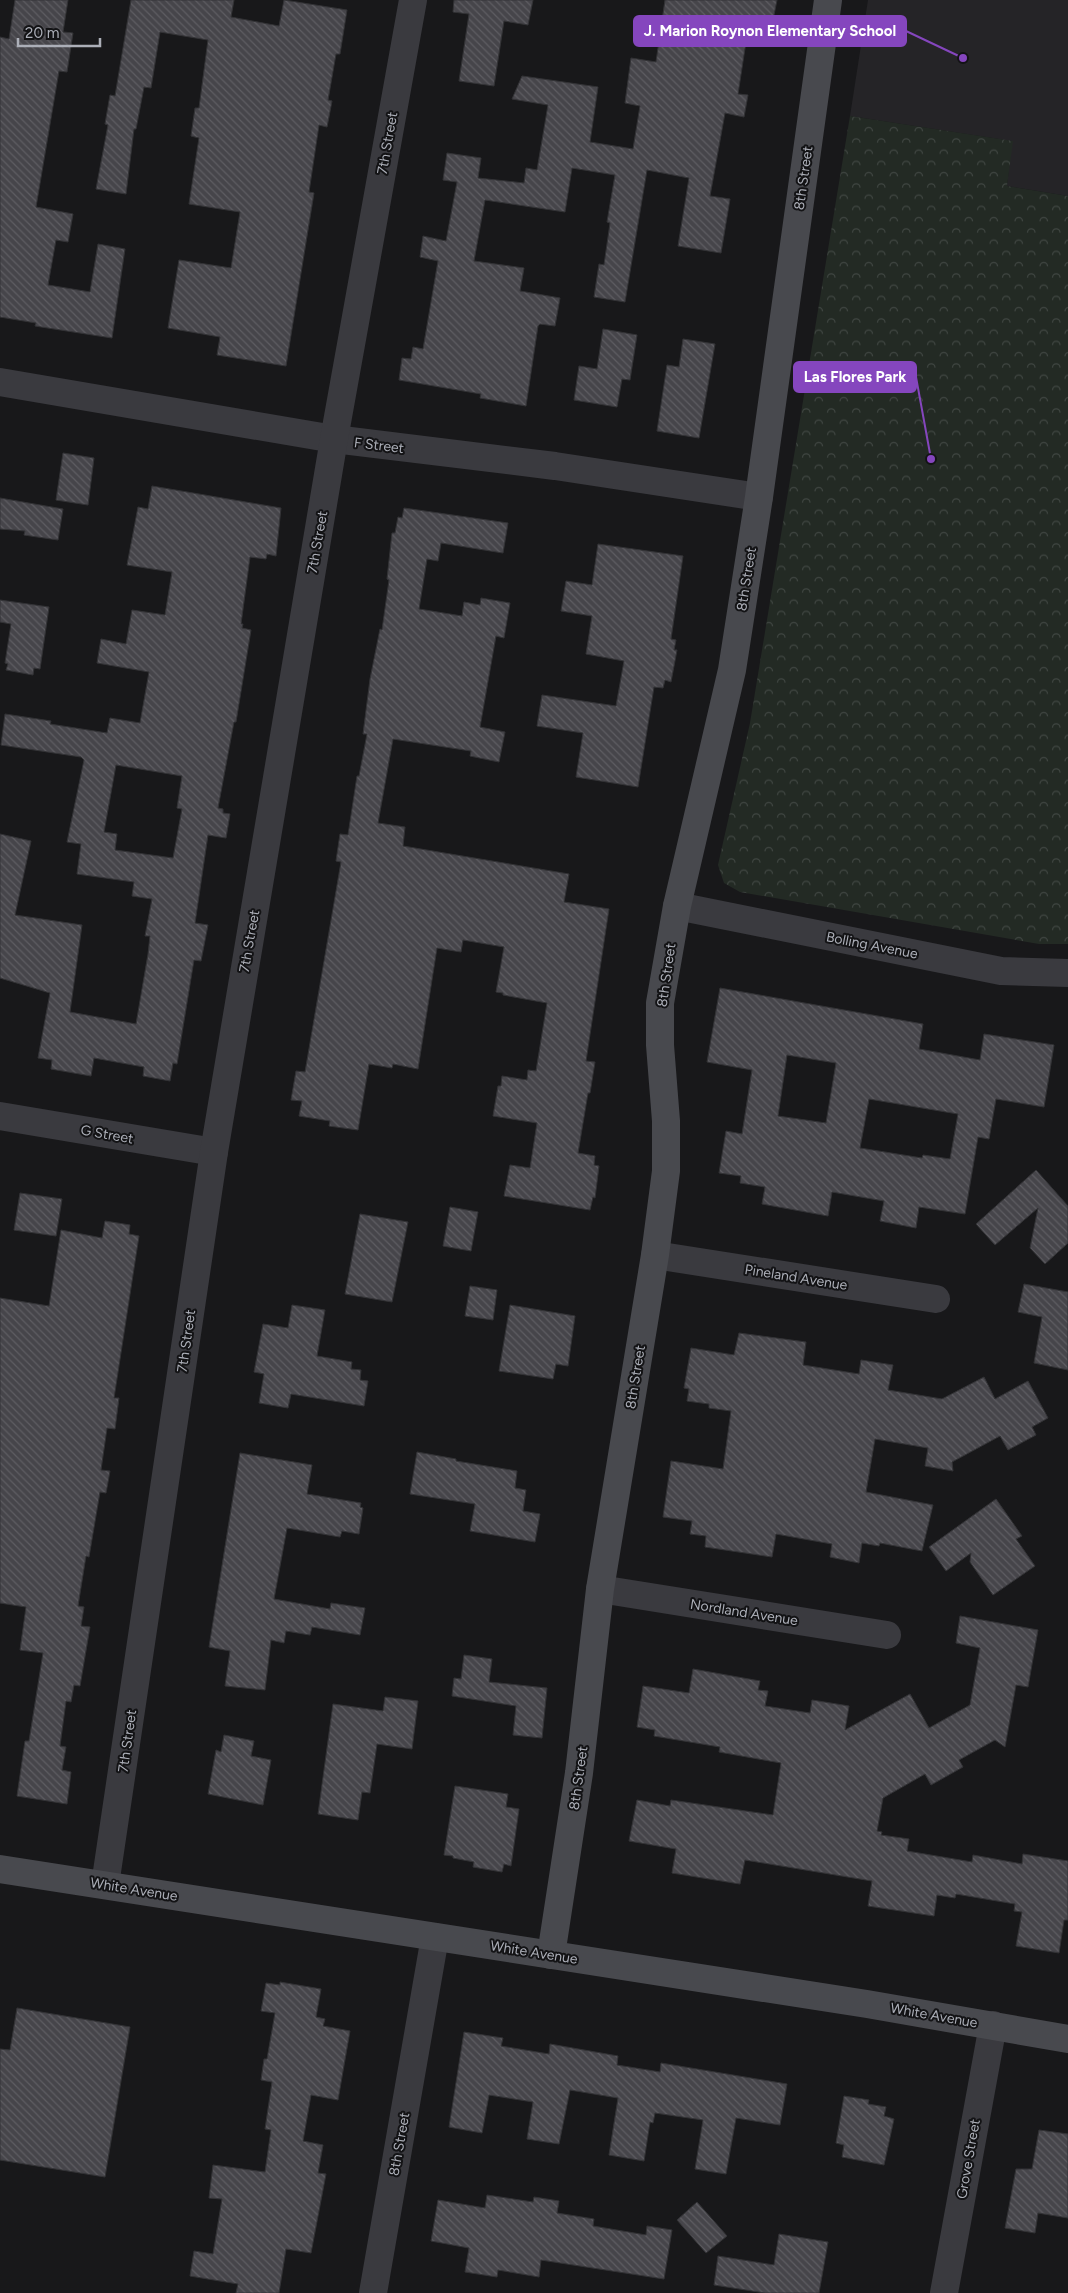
<svg xmlns="http://www.w3.org/2000/svg" width="1068" height="2293" font-family="Figtree,sans-serif">
	<defs>
		<pattern id="park-crowns" width="20" height="18" patternUnits="userSpaceOnUse" patternTransform="scale(1.25)"><rect width="20" height="18" fill="#232a24"/><path d="M2 6a3 3 0 1 1 6 0M12 15a3 3 0 1 1 6 0" fill="none" stroke="#404642"/></pattern>
		<pattern id="building-back-hatch" width="6" height="6" patternUnits="userSpaceOnUse" patternTransform="scale(1.25)"><rect width="6" height="6" fill="#46454a"/><path d="M-1 5l2 2M0 0l6 6M5-1l2 2" fill="none" stroke="#5e5d62"/></pattern>
	</defs>
	<rect width="100%" height="100%" fill="#18181a"/>
	<path fill="#252427" d="M 868,0 L 1068,0 L 1068,196 L 1007,186 L 1012,141 L 850,116 Z"/>
	<path fill="url(#park-crowns)" d="M 850,116 L 1013,141 L 1007,186 L 1068,196 L 1068,944 L 1039,944 L 740,892 L 724,883 L 718,865 L 750,723 Z"/>
	<g fill="url(#building-back-hatch)" stroke="#333336" fill-rule="evenodd">
		<path d="M 15,0 L 68,0 L 63,32 L 73,33 L 67,72 L 59,71 L 36,207 L 73,214 L 68,242 L 56,240 L 48,285 L 90,292 L 98,244 L 125,249 L 112,338 L 35,326 L 36,323 L 0,317 L 0,37 L 9,39 Z"/>
		<path d="M 131,0 L 234,0 L 231,17 L 279,26 L 284,0 L 347,10 L 340,54 L 336,54 L 328,100 L 332,101 L 327,127 L 319,125 L 309,192 L 314,193 L 286,366 L 217,355 L 220,337 L 168,328 L 179,260 L 231,268 L 240,212 L 189,204 L 199,138 L 191,136 L 195,108 L 199,108 L 208,40 L 160,32 L 151,88 L 144,87 L 136,129 L 134,129 L 126,194 L 96,189 L 108,125 L 105,124 L 110,95 L 115,96 Z"/>
		<path d="M 454,0 L 533,0 L 528,25 L 504,21 L 494,86 L 459,81 L 469,14 L 453,12 Z"/>
		<path d="M 665,0 L 777,0 L 772,25 L 749,22 L 738,94 L 748,95 L 744,117 L 725,113 L 710,196 L 730,199 L 721,253 L 678,246 L 689,178 L 647,170 L 625,302 L 594,297 L 599,264 L 604,265 L 610,223 L 607,222 L 615,175 L 572,168 L 565,212 L 485,200 L 474,261 L 524,268 L 520,291 L 560,298 L 555,326 L 540,324 L 538,326 L 526,406 L 480,398 L 481,394 L 399,380 L 402,358 L 411,359 L 413,347 L 423,349 L 438,261 L 420,257 L 423,236 L 446,241 L 457,182 L 443,180 L 447,153 L 481,158 L 478,178 L 524,183 L 526,168 L 537,170 L 548,105 L 512,99 L 522,76 L 598,87 L 590,142 L 633,149 L 640,106 L 625,103 L 631,58 L 656,62 Z"/>
		<path d="M 603,329 L 637,335 L 630,380 L 622,379 L 617,407 L 574,400 L 579,366 L 597,369 Z"/>
		<path d="M 683,339 L 715,344 L 699,438 L 657,431 L 667,365 L 679,367 Z"/>
		<path d="M 63,453 L 94,458 L 88,505 L 56,500 Z"/>
		<path d="M 152,486 L 281,508 L 276,556 L 267,554 L 266,559 L 250,557 L 241,624 L 243,624 L 242,628 L 251,630 L 236,722 L 234,722 L 218,808 L 223,809 L 223,813 L 230,814 L 226,838 L 208,835 L 195,923 L 208,925 L 201,961 L 194,960 L 177,1064 L 173,1063 L 170,1081 L 143,1076 L 144,1067 L 94,1058 L 91,1076 L 51,1069 L 52,1060 L 38,1058 L 50,993 L 0,978 L 0,834 L 31,841 L 15,915 L 82,925 L 70,1012 L 136,1024 L 148,954 L 150,936 L 145,936 L 152,899 L 132,896 L 134,882 L 77,874 L 81,844 L 67,842 L 84,760 L 81,757 L 1,745 L 5,714 L 51,721 L 50,724 L 107,733 L 110,718 L 140,723 L 149,672 L 97,663 L 101,639 L 126,644 L 132,610 L 165,615 L 172,572 L 127,565 L 138,507 L 148,509 ZM 116,765 L 182,776 L 177,808 L 182,809 L 173,858 L 115,850 L 117,834 L 104,832 Z"/>
		<path d="M 0,498 L 63,509 L 58,540 L 24,535 L 25,531 L 0,529 Z"/>
		<path d="M 404,508 L 508,523 L 503,553 L 441,543 L 438,561 L 427,559 L 419,609 L 462,616 L 464,602 L 480,605 L 481,598 L 510,603 L 504,638 L 496,636 L 480,727 L 505,732 L 499,762 L 470,756 L 471,751 L 393,739 L 378,823 L 405,827 L 403,846 L 569,874 L 564,902 L 609,909 L 586,1061 L 595,1062 L 590,1093 L 588,1093 L 578,1153 L 595,1156 L 594,1165 L 599,1166 L 595,1198 L 593,1197 L 590,1210 L 504,1196 L 510,1165 L 530,1168 L 537,1123 L 493,1116 L 498,1086 L 501,1086 L 502,1076 L 527,1080 L 528,1070 L 536,1071 L 547,1003 L 503,995 L 503,993 L 496,992 L 504,947 L 463,940 L 461,952 L 437,948 L 418,1069 L 393,1064 L 392,1068 L 369,1064 L 358,1130 L 329,1126 L 330,1121 L 299,1116 L 302,1101 L 291,1100 L 296,1071 L 305,1072 L 341,862 L 336,861 L 340,834 L 348,835 L 357,776 L 359,776 L 367,734 L 363,734 L 370,679 L 380,629 L 382,630 L 389,580 L 387,579 L 392,533 L 395,533 L 398,517 L 402,518 Z"/>
		<path d="M 598,544 L 683,556 L 671,639 L 676,640 L 674,650 L 677,650 L 671,682 L 665,680 L 663,688 L 654,687 L 638,787 L 576,777 L 583,733 L 537,726 L 542,695 L 616,706 L 624,661 L 586,654 L 592,616 L 561,611 L 566,581 L 592,585 Z"/>
		<path d="M 0,600 L 49,607 L 40,669 L 34,668 L 33,675 L 6,670 L 8,664 L 5,663 L 11,624 L 0,622 Z"/>
		<path d="M 720,988 L 923,1024 L 919,1049 L 980,1060 L 984,1034 L 1054,1045 L 1044,1107 L 996,1099 L 989,1139 L 978,1137 L 965,1214 L 919,1207 L 916,1228 L 880,1221 L 884,1201 L 832,1192 L 828,1216 L 762,1204 L 765,1187 L 740,1183 L 741,1176 L 719,1173 L 726,1131 L 742,1134 L 752,1070 L 707,1062 ZM 787,1055 L 836,1063 L 826,1123 L 778,1116 ZM 869,1099 L 958,1114 L 950,1159 L 923,1155 L 922,1158 L 860,1148 Z"/>
		<path d="M 1036,1170 L 1068,1206 L 1068,1243 L 1045,1264 L 1030,1248 L 1038,1208 L 995,1245 L 976,1224 Z"/>
		<path d="M 20,1193 L 62,1199 L 56,1236 L 14,1230 Z"/>
		<path d="M 450,1207 L 478,1212 L 471,1251 L 443,1246 Z"/>
		<path d="M 360,1214 L 408,1222 L 392,1302 L 345,1294 Z"/>
		<path d="M 105,1221 L 130,1225 L 129,1234 L 139,1236 L 114,1398 L 119,1398 L 115,1429 L 107,1428 L 101,1470 L 110,1471 L 106,1493 L 100,1492 L 89,1557 L 86,1556 L 78,1606 L 84,1607 L 81,1626 L 90,1627 L 80,1686 L 74,1685 L 71,1702 L 66,1701 L 60,1746 L 66,1747 L 62,1770 L 71,1772 L 67,1804 L 17,1796 L 25,1741 L 29,1741 L 43,1653 L 20,1650 L 26,1607 L 0,1603 L 0,1298 L 49,1306 L 61,1230 L 102,1238 Z"/>
		<path d="M 1024,1284 L 1068,1292 L 1068,1370 L 1034,1363 L 1042,1317 L 1018,1312 Z"/>
		<path d="M 470,1286 L 497,1290 L 493,1320 L 465,1316 Z"/>
		<path d="M 292,1305 L 325,1310 L 317,1356 L 352,1362 L 351,1369 L 361,1370 L 360,1380 L 368,1381 L 364,1406 L 291,1394 L 288,1408 L 259,1403 L 264,1374 L 254,1372 L 263,1324 L 288,1328 Z"/>
		<path d="M 510,1305 L 575,1316 L 568,1366 L 556,1364 L 553,1379 L 499,1371 Z"/>
		<path d="M 739,1333 L 806,1342 L 803,1365 L 859,1374 L 861,1360 L 893,1365 L 888,1390 L 942,1399 L 984,1377 L 995,1399 L 1028,1381 L 1048,1418 L 1032,1427 L 1036,1435 L 1008,1450 L 1000,1436 L 952,1462 L 953,1471 L 925,1466 L 928,1448 L 875,1439 L 866,1492 L 933,1505 L 922,1551 L 880,1543 L 879,1546 L 862,1543 L 859,1563 L 830,1557 L 832,1544 L 776,1534 L 772,1557 L 705,1547 L 706,1536 L 690,1534 L 692,1521 L 663,1517 L 671,1461 L 723,1469 L 731,1411 L 709,1408 L 709,1404 L 687,1401 L 689,1389 L 684,1388 L 691,1348 L 734,1355 Z"/>
		<path d="M 417,1452 L 456,1459 L 456,1461 L 517,1471 L 515,1488 L 526,1490 L 523,1511 L 540,1514 L 535,1542 L 470,1531 L 475,1504 L 410,1494 Z"/>
		<path d="M 240,1453 L 312,1465 L 307,1494 L 361,1503 L 360,1507 L 363,1508 L 359,1534 L 342,1531 L 340,1537 L 287,1528 L 274,1599 L 330,1609 L 331,1603 L 365,1608 L 360,1635 L 312,1627 L 310,1635 L 286,1631 L 284,1643 L 271,1640 L 265,1690 L 225,1686 L 230,1651 L 209,1647 Z"/>
		<path d="M 996,1499 L 1022,1536 L 1016,1539 L 1035,1566 L 993,1595 L 970,1562 L 971,1553 L 946,1571 L 929,1547 Z"/>
		<path d="M 960,1616 L 1038,1630 L 1028,1687 L 1016,1685 L 1005,1747 L 995,1740 L 959,1760 L 963,1767 L 931,1785 L 925,1774 L 883,1798 L 877,1831 L 882,1832 L 881,1835 L 909,1839 L 907,1851 L 972,1862 L 973,1855 L 1022,1864 L 1023,1854 L 1068,1861 L 1068,1920 L 1064,1920 L 1059,1953 L 1016,1946 L 1022,1912 L 1014,1911 L 1015,1904 L 956,1894 L 955,1898 L 937,1895 L 934,1916 L 868,1906 L 872,1881 L 745,1860 L 740,1884 L 703,1878 L 672,1873 L 676,1849 L 629,1841 L 637,1800 L 670,1806 L 671,1800 L 773,1815 L 781,1763 L 719,1752 L 720,1747 L 654,1736 L 655,1730 L 637,1727 L 643,1686 L 689,1693 L 693,1669 L 760,1681 L 758,1690 L 768,1691 L 765,1706 L 810,1713 L 812,1700 L 849,1706 L 845,1730 L 910,1694 L 929,1728 L 970,1705 L 980,1648 L 956,1643 Z"/>
		<path d="M 464,1655 L 492,1659 L 489,1682 L 547,1688 L 542,1738 L 513,1735 L 516,1706 L 452,1696 L 454,1678 L 461,1679 Z"/>
		<path d="M 385,1697 L 418,1701 L 412,1749 L 377,1744 L 370,1793 L 362,1792 L 358,1820 L 318,1814 L 333,1704 L 383,1711 Z"/>
		<path d="M 224,1735 L 254,1741 L 251,1756 L 271,1760 L 263,1805 L 208,1794 L 216,1750 L 221,1752 Z"/>
		<path d="M 455,1786 L 508,1794 L 506,1807 L 519,1809 L 511,1866 L 504,1864 L 502,1872 L 473,1867 L 474,1862 L 453,1858 L 453,1856 L 444,1855 Z"/>
		<path d="M 280,1982 L 321,1989 L 316,2017 L 325,2019 L 323,2026 L 350,2031 L 338,2100 L 311,2095 L 303,2141 L 323,2145 L 318,2173 L 326,2174 L 311,2253 L 286,2249 L 279,2293 L 236,2293 L 238,2284 L 190,2276 L 194,2251 L 213,2254 L 222,2199 L 209,2198 L 213,2165 L 265,2172 L 271,2130 L 265,2129 L 272,2082 L 261,2080 L 264,2059 L 267,2059 L 275,2013 L 261,2011 L 266,1983 L 280,1985 Z"/>
		<path d="M 17,2008 L 130,2027 L 105,2177 L 0,2160 L 0,2049 L 10,2050 Z"/>
		<path d="M 464,2032 L 503,2038 L 501,2046 L 549,2054 L 550,2044 L 618,2056 L 617,2065 L 660,2072 L 661,2063 L 787,2084 L 780,2125 L 736,2118 L 726,2174 L 695,2169 L 703,2120 L 655,2113 L 653,2123 L 650,2122 L 644,2161 L 609,2155 L 618,2098 L 570,2090 L 559,2144 L 527,2139 L 533,2102 L 489,2095 L 482,2133 L 449,2127 Z"/>
		<path d="M 844,2096 L 869,2100 L 868,2104 L 886,2107 L 884,2116 L 894,2119 L 884,2165 L 842,2157 L 844,2145 L 836,2143 Z"/>
		<path d="M 1039,2130 L 1068,2134 L 1068,2218 L 1038,2213 L 1035,2233 L 1005,2228 L 1016,2169 L 1032,2169 Z"/>
		<path d="M 487,2195 L 533,2202 L 534,2197 L 559,2201 L 557,2213 L 594,2219 L 593,2226 L 646,2235 L 647,2226 L 672,2230 L 664,2279 L 541,2260 L 539,2277 L 498,2270 L 497,2277 L 465,2272 L 469,2248 L 431,2241 L 438,2200 L 485,2208 Z"/>
		<path d="M 697,2202 L 727,2236 L 706,2253 L 677,2220 Z"/>
		<path d="M 779,2234 L 828,2242 L 819,2293 L 765,2293 L 714,2285 L 718,2256 L 774,2265 Z"/>
	</g>
	<g fill="none" stroke-linecap="round" stroke-linejoin="round">
		<g stroke="#3a3a3f" stroke-width="28">
			<path d="M 0,382 L 334,439 L 555,466 L 759,497"/>
			<path d="M 677,906 L 1001,971 L 1068,973"/>
			<path d="M 0,1116 L 214,1152"/>
			<path d="M 655,1255 L 936,1299"/>
			<path d="M 600,1589 L 887,1635"/>
			<path d="M 105,1885 L 214,1152 L 334,439 L 413,0"/>
			<path d="M 373,2293 L 435,1937"/>
			<path d="M 944,2293 L 993,2025"/>
		</g>
		<g stroke="#48494e" stroke-width="28">
			<path d="M 0,1869 L 867,2004 L 1068,2039"/>
			<path d="M 551,1955 L 579,1773 L 600,1589 L 655,1255 L 666,1171 L 666,1121 L 660,1045 L 660,1003 L 677,906 L 732,670 L 759,497 L 828,0"/>
		</g>
	</g>
	<g text-anchor="middle" stroke-width="4" stroke-linejoin="round" paint-order="stroke">
		<g font-size="14" fill="#acafb8" stroke="#131315">
			<text transform="translate(387 143) rotate(-80)" y="5">7th Street</text>
			<text transform="translate(803 178) rotate(-82)" y="5">8th Street</text>
			<text transform="translate(379 445) rotate(7)" y="5">F Street</text>
			<text transform="translate(317 542) rotate(-80)" y="5">7th Street</text>
			<text transform="translate(746 579) rotate(-81)" y="5">8th Street</text>
			<text transform="translate(249 941) rotate(-80)" y="5">7th Street</text>
			<text transform="translate(872 945) rotate(11)" y="5">Bolling Avenue</text>
			<text transform="translate(666 975) rotate(-82)" y="5">8th Street</text>
			<text transform="translate(107 1134) rotate(10)" y="5">G Street</text>
			<text transform="translate(796 1277) rotate(9)" y="5">Pineland Avenue</text>
			<text transform="translate(186 1341) rotate(-82)" y="5">7th Street</text>
			<text transform="translate(635 1377) rotate(-81)" y="5">8th Street</text>
			<text transform="translate(744 1612) rotate(9)" y="5">Nordland Avenue</text>
			<text transform="translate(127 1741) rotate(-82)" y="5">7th Street</text>
			<text transform="translate(578 1778) rotate(-82)" y="5">8th Street</text>
			<text transform="translate(134 1889) rotate(9)" y="5">White Avenue</text>
			<text transform="translate(534 1952) rotate(9)" y="5">White Avenue</text>
			<text transform="translate(934 2015) rotate(10)" y="5">White Avenue</text>
			<text transform="translate(399 2144) rotate(-80)" y="5">8th Street</text>
			<text transform="translate(968 2159) rotate(-80)" y="5">Grove Street</text>
		</g>
	</g>
	<path fill="none" stroke="#8546be" stroke-width="2" d="M963 58L906 31M931 459L916 377"/>
	<g fill="#8546be" stroke="#131315" stroke-width="2">
		<circle cx="963" cy="58" r="5"/>
		<circle cx="931" cy="459" r="5"/>
	</g>
	<g fill="#8546be" stroke="#8546be" stroke-width="2">
		<rect x="634" y="16" width="272" height="30" rx="5"/>
		<rect x="794" y="362" width="122" height="30" rx="5"/>
	</g>
	<g font-size="15" text-anchor="middle" font-weight="bold" fill="#fff">
		<text x="770" y="36">J. Marion Roynon Elementary School</text>
		<text x="855" y="382">Las Flores Park</text>
	</g>
	<path d="M18 38v8h82v-8" fill="none" stroke="#acafb8" stroke-width="2.5"/>
	<text x="25" y="38" font-size="15" fill="#acafb8" stroke="#131315" stroke-width="4" paint-order="stroke">20 m</text>
</svg>
